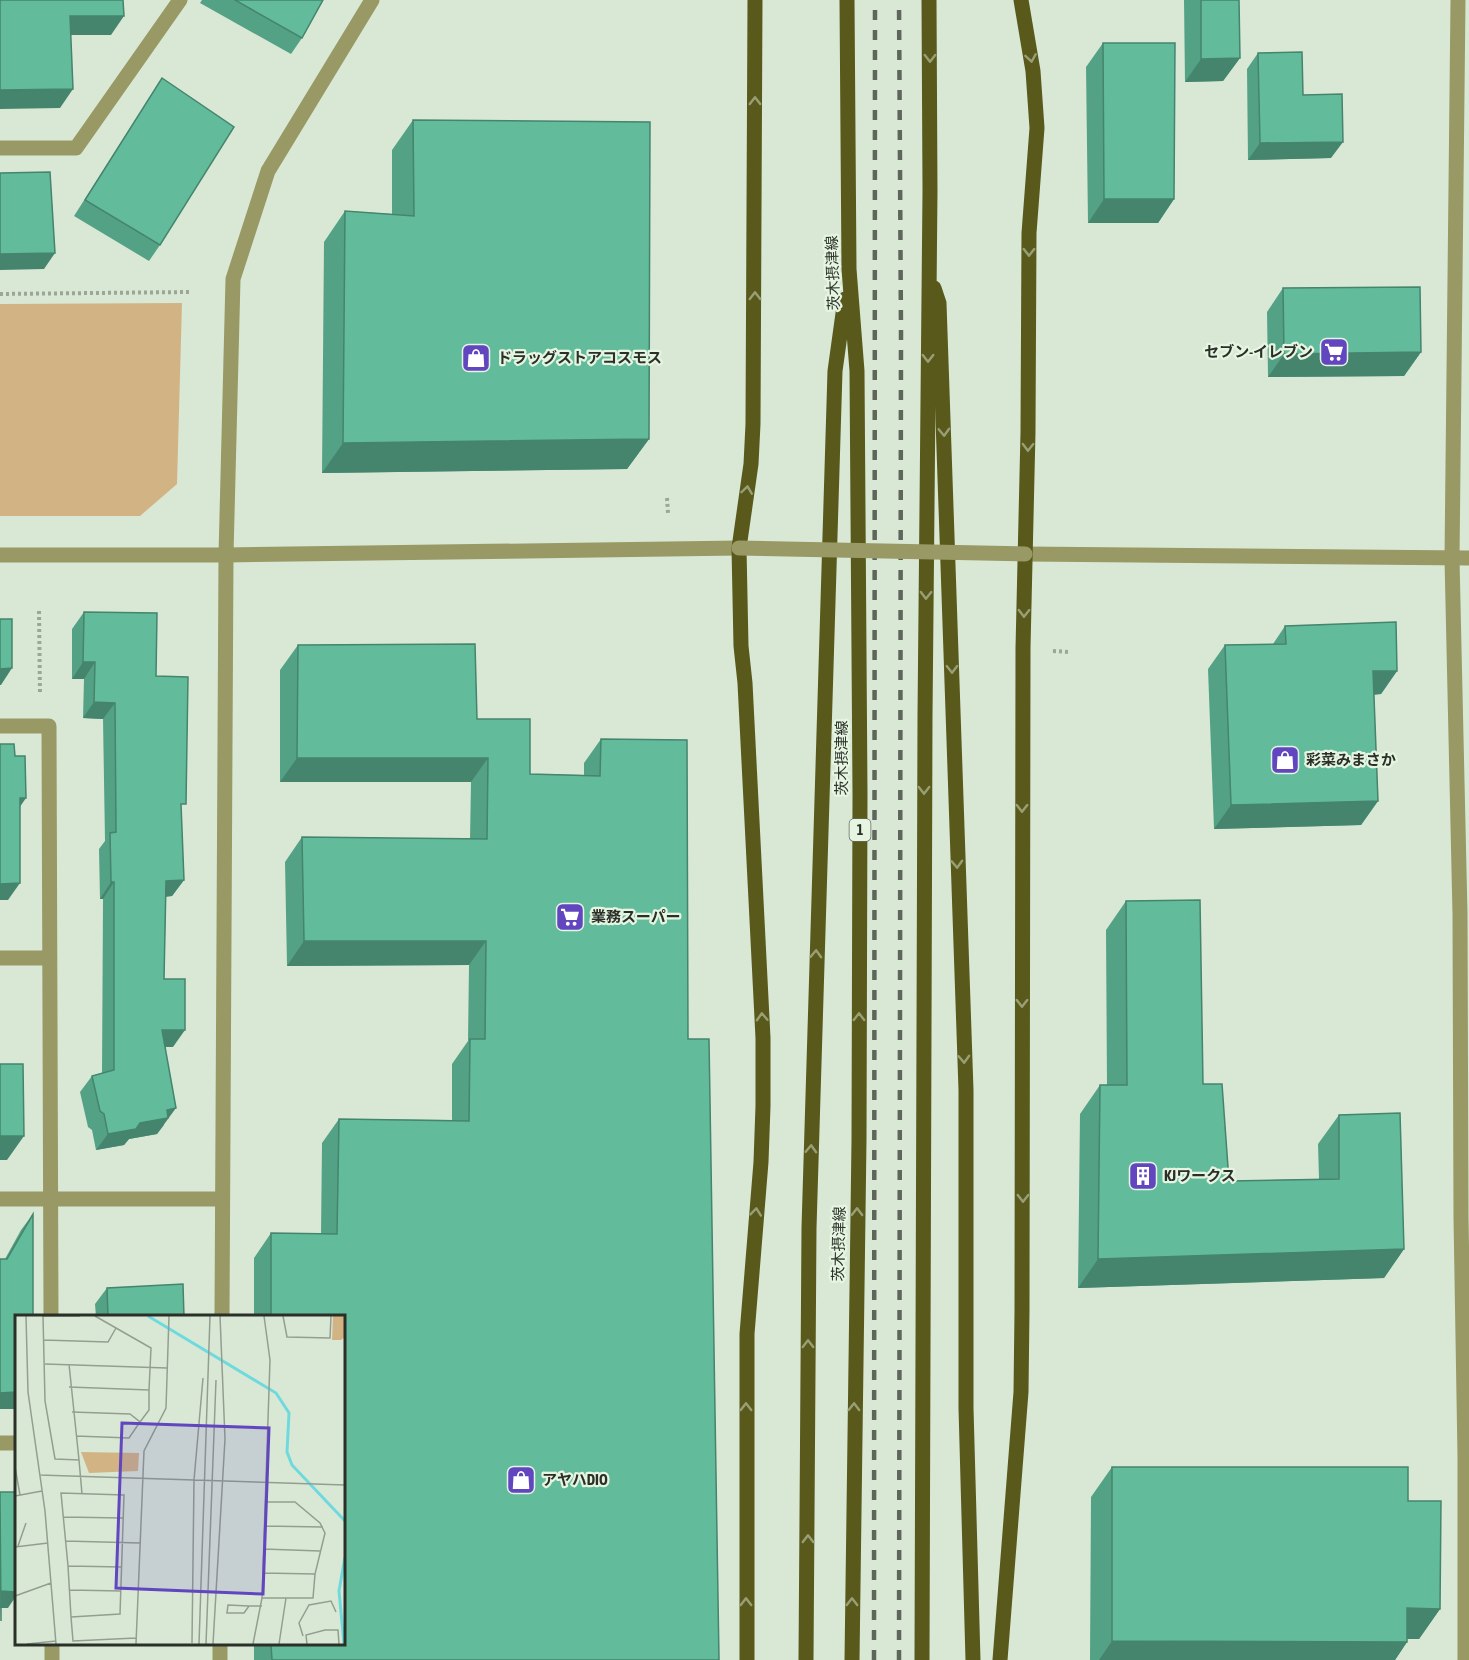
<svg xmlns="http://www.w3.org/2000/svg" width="1469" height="1660" font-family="'Asap Condensed','Noto Sans JP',sans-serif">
	<rect width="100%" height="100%" fill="#d9e8d5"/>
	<path fill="#d2b484" d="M 182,303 L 177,484 L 140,516 L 0,516 L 0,304 Z"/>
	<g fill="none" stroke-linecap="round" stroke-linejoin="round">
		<g stroke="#9ba697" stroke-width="4" stroke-dasharray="3 3" stroke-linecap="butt">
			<path d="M 0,294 L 189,292"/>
			<path d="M 667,498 L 668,513"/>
			<path d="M 39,611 L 40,695"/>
			<path d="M 1053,651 L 1070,652"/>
		</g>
		<g stroke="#989964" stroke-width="15">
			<path d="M 0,148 L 76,148 L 180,0"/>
			<path d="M 1452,559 L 1460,914 L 1461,1218 L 1465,1456 L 1465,1660"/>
			<path d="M 0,726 L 49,726 L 51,1316"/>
			<path d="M 0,958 L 49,958"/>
			<path d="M 0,1199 L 222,1199"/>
			<path d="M 0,1443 L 16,1443"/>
			<path d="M 52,1644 L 52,1660"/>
		</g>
		<g stroke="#989964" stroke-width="15">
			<path d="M 1025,554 L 1469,558"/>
			<path d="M 0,555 L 226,555 L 739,548"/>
			<path d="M 1452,559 L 1458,0"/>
			<path d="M 222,1316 L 226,555 L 233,279 L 268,171 L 372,0"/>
			<path d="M 220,1660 L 220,1644"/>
		</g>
		<g stroke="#59591c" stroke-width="15">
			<path d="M 847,0 L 849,269 L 857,371 L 860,794 L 859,1140 L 852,1660"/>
			<path d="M 934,288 L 939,303 L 966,1090 L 966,1408 L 973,1660"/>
			<path d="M 747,1660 L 747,1334 L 761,1162 L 763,1106 L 763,1038 L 745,683 L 741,646 L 739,548 L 751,464 L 753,424 L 755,0"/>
			<path d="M 806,1660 L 809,1228 L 835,371 L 845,299"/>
			<path d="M 922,1660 L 925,716 L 930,191 L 929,0"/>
			<path d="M 1000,1660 L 1021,1392 L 1022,1311 L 1023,648 L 1028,432 L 1029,233 L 1037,128 L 1033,71 L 1021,0"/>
		</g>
		<g stroke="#5e665b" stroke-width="4.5" stroke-dasharray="10 10" stroke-linecap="butt">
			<path d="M 874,1660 L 875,0"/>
			<path d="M 899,1660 L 901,333 L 899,0"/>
		</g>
		<path stroke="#989964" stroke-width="15" d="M 739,548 L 1025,554"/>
	</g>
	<g fill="#54a286">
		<path d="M 202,0 L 323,0 L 302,38 L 291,54 L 200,3 Z"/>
		<path d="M 1184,0 L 1239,0 L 1240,58 L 1223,81 L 1185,82 Z"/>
		<path d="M 1103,43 L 1174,199 L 1158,223 L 1088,223 L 1086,67 Z"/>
		<path d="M 1258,53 L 1331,158 L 1248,160 L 1247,69 Z"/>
		<path d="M 162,78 L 160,245 L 149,261 L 74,216 L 151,95 Z"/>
		<path d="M 413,120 L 649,439 L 627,469 L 322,473 L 324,242 L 345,211 L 392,214 L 392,150 Z"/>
		<path d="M 1283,288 L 1421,352 L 1404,376 L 1268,377 L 1267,312 Z"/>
		<path d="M 84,612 L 156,676 L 181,810 L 184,880 L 172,896 L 166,897 L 164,979 L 173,1047 L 165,1047 L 164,1125 L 157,1134 L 129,1139 L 124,1145 L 96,1150 L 92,1130 L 88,1127 L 80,1092 L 92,1076 L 102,1073 L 103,899 L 100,899 L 99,849 L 105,841 L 103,719 L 83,718 L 84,679 L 72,679 L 72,629 Z"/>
		<path d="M 1285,626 L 1397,671 L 1381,694 L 1374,695 L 1378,801 L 1361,825 L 1214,829 L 1208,669 L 1225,645 L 1273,644 Z"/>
		<path d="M 298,645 L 477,719 L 530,774 L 584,775 L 584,763 L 601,739 L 688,1039 L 719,1660 L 254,1660 L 254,1644 L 344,1644 L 344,1317 L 254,1317 L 254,1258 L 271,1233 L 321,1234 L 322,1143 L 339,1119 L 452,1120 L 452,1064 L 468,1041 L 469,965 L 287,966 L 285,862 L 302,837 L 470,839 L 471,782 L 280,782 L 280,670 Z"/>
		<path d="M 1126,901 L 1203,1084 L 1229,1181 L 1319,1179 L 1318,1144 L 1339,1115 L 1404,1249 L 1384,1278 L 1078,1288 L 1080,1114 L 1100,1085 L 1107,1085 L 1106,930 Z"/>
		<path d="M 33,1214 L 0,1409 L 5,1259 L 21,1230 Z"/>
		<path d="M 107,1288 L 184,1317 L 96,1317 L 95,1304 Z"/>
		<path d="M 1112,1467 L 1408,1501 L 1440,1609 L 1419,1639 L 1407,1639 L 1407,1642 L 1395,1660 L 1090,1660 L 1091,1497 Z"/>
	</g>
	<g fill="#45846d">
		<path d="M 70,16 L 124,16 L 111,35 L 57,35 Z"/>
		<path d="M 1240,58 L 1223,81 L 1185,82 L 1201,59 Z"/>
		<path d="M 73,89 L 60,108 L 0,109 L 0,90 Z"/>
		<path d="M 1343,142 L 1331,158 L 1248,160 L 1260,143 Z"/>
		<path d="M 1104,199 L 1174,199 L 1158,223 L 1088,223 Z"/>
		<path d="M 55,253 L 44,269 L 0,270 L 0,254 Z"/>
		<path d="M 1421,352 L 1404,376 L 1268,377 L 1284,354 Z"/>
		<path d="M 649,439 L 627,469 L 322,473 L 343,443 Z"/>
		<path d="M 83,662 L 95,662 L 84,679 L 72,679 Z"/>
		<path d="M 12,668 L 1,685 L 0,685 L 0,669 Z"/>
		<path d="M 1373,671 L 1397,671 L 1381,694 L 1357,695 Z"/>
		<path d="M 94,702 L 115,703 L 103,719 L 83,718 Z"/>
		<path d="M 297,758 L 488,758 L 471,782 L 280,782 Z"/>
		<path d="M 20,798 L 26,798 L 15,814 Z"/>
		<path d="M 1378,801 L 1361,825 L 1214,829 L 1231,805 Z"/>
		<path d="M 184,880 L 172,896 L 155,897 L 166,881 Z"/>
		<path d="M 111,882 L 114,882 L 103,899 L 100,899 Z"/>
		<path d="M 20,883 L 8,900 L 0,900 L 0,884 Z"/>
		<path d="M 304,941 L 486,941 L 469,965 L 287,966 Z"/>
		<path d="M 162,1030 L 185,1030 L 173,1047 L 151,1047 Z"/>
		<path d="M 176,1108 L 157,1134 L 129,1139 L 124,1145 L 96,1150 L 108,1134 L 140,1123 L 167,1110 Z"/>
		<path d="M 0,1136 L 24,1136 L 7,1160 L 0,1160 Z"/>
		<path d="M 1404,1249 L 1384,1278 L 1078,1288 L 1098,1259 Z"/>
		<path d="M 16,1392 L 16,1409 L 0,1409 L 0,1393 Z"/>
		<path d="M 1,1591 L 16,1592 L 16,1596 L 8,1608 L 0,1608 Z"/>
		<path d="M 1407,1608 L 1440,1609 L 1419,1639 L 1386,1639 Z"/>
		<path d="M 1112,1641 L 1407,1642 L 1395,1660 L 1099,1660 Z"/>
	</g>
	<g fill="#62bc9c" stroke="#45846d" stroke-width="1.5">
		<path d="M 0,0 L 123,0 L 124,16 L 70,16 L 73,89 L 0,90 Z"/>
		<path d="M 235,0 L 323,0 L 302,38 Z"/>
		<path d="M 1201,0 L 1239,0 L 1240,58 L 1201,59 Z"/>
		<path d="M 1103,43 L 1175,43 L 1174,199 L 1104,199 Z"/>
		<path d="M 1302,52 L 1303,95 L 1342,94 L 1343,142 L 1260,143 L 1258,53 Z"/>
		<path d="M 162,78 L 234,127 L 160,245 L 85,200 Z"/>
		<path d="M 413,120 L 650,122 L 649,439 L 343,443 L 345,211 L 414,216 Z"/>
		<path d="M 50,172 L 55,253 L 0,254 L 0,173 Z"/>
		<path d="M 1420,287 L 1421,352 L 1284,354 L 1283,288 Z"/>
		<path d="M 84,612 L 157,613 L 156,676 L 188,677 L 186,804 L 181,804 L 184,880 L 166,881 L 164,979 L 185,979 L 185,1030 L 162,1030 L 176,1108 L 167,1110 L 168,1118 L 140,1123 L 136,1129 L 108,1134 L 104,1114 L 100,1111 L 92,1076 L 114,1070 L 114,882 L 111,882 L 110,833 L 116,832 L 115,703 L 94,702 L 95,662 L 83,662 Z"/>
		<path d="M 0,619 L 12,619 L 12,668 L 0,669 Z"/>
		<path d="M 1396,622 L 1397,671 L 1373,671 L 1378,801 L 1231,805 L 1225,645 L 1286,644 L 1285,626 Z"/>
		<path d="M 475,644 L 477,719 L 530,719 L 530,774 L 600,776 L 601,739 L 687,740 L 688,1039 L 709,1039 L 719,1660 L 272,1660 L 271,1644 L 344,1644 L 344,1317 L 271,1317 L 271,1233 L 337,1234 L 339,1119 L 469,1121 L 470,1039 L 485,1039 L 486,941 L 304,941 L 302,837 L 487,839 L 488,758 L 297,758 L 298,645 Z"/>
		<path d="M 0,744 L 14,744 L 15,756 L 25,756 L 26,798 L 20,798 L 20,883 L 0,884 Z"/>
		<path d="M 1200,900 L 1203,1084 L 1222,1084 L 1229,1181 L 1339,1179 L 1339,1115 L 1400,1113 L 1404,1249 L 1098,1259 L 1100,1085 L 1127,1085 L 1126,901 Z"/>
		<path d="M 0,1064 L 23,1064 L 24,1136 L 0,1136 Z"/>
		<path d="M 33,1214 L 33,1317 L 16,1317 L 16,1392 L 0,1393 L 0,1259 L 7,1259 Z"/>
		<path d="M 183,1284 L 184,1317 L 108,1317 L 107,1288 Z"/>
		<path d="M 1112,1467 L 1408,1467 L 1408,1501 L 1441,1501 L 1440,1609 L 1407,1608 L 1407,1642 L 1112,1641 Z"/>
		<path d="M 0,1492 L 16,1492 L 16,1592 L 1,1591 L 1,1621 Z"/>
	</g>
	<defs><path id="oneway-chevron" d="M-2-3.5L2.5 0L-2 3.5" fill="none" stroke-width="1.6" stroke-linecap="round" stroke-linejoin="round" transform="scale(1.5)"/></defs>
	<g stroke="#989f75">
		<use href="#oneway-chevron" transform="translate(930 58) rotate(90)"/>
		<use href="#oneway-chevron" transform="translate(1031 58) rotate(81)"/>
		<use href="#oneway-chevron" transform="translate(755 101) rotate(-90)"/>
		<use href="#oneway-chevron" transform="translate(1029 252) rotate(90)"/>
		<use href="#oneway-chevron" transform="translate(755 296) rotate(-90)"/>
		<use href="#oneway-chevron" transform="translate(928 358) rotate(90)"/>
		<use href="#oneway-chevron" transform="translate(944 432) rotate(88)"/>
		<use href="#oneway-chevron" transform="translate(1028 447) rotate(91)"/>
		<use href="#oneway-chevron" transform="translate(747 490) rotate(-82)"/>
		<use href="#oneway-chevron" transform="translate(926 595) rotate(91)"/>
		<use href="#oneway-chevron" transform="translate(1024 613) rotate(91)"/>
		<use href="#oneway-chevron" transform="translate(952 669) rotate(89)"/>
		<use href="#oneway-chevron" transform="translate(924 790) rotate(90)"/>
		<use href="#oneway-chevron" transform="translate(1022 808) rotate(90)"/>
		<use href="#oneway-chevron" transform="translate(957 864) rotate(88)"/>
		<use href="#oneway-chevron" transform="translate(816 954) rotate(-88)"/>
		<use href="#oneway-chevron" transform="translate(1022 1003) rotate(90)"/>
		<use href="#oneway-chevron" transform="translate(762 1017) rotate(-93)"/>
		<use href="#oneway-chevron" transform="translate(859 1017) rotate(-90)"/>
		<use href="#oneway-chevron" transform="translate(964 1059) rotate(88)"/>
		<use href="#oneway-chevron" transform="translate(811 1149) rotate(-88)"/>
		<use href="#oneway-chevron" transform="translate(1023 1198) rotate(90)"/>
		<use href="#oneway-chevron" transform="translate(756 1212) rotate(-84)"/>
		<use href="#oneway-chevron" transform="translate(857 1212) rotate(-89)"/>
		<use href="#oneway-chevron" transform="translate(808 1344) rotate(-90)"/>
		<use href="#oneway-chevron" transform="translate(746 1407) rotate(-90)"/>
		<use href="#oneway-chevron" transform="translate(854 1407) rotate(-89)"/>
		<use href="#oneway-chevron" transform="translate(808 1539) rotate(-90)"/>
		<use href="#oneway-chevron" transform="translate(746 1602) rotate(-90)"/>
		<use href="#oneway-chevron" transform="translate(852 1602) rotate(-90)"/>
	</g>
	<defs>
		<g id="supermarket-square" transform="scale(1.5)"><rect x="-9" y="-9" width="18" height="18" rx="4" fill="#6146bf" stroke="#e6f5e2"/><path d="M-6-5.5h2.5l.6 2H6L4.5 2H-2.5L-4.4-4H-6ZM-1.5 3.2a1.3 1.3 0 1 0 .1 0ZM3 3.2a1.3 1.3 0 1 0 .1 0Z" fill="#fff"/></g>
		<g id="shop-square" transform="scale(1.5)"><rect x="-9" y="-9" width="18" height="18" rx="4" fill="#6146bf" stroke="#e6f5e2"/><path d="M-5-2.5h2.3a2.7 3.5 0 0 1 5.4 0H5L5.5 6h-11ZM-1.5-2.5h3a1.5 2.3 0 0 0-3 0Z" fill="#fff"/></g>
		<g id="building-square" transform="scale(1.5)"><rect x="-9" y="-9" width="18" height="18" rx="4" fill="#6146bf" stroke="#e6f5e2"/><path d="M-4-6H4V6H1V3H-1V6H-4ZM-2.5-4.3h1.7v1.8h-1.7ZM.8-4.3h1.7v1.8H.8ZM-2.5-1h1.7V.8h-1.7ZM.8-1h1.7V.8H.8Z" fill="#fff"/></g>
	</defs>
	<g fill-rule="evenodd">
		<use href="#supermarket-square" x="1334" y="352"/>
		<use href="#shop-square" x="476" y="358"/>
		<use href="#shop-square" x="1285" y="760"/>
		<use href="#supermarket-square" x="570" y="917"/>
		<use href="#building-square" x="1143" y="1176"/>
		<use href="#shop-square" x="521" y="1480"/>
	</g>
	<g text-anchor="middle" stroke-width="4.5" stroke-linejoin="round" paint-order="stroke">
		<rect fill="#e6f5e2" stroke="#626a60" stroke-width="1.5" x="849.5" y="819" width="21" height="22" rx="4.5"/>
		<g font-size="14" font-weight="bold" fill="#2a2f28">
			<text x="860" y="835">1</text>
		</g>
		<g font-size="15" fill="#2a2f28" stroke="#e6f5e2">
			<text transform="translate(833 273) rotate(-92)" y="5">茨木摂津線</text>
			<text transform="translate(842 758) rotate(-90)" y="5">茨木摂津線</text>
			<text transform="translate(839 1244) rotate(-89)" y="5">茨木摂津線</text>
		</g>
		<g font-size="15" font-weight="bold" fill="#2a2f28" stroke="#e6f5e2" text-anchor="start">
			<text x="1313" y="357" text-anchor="end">セブン-イレブン</text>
			<text x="497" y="363">ドラッグストアコスモス</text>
			<text x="1306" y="765">彩菜みまさか</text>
			<text x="591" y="922">業務スーパー</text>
			<text x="1164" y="1181">KJワークス</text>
			<text x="542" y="1485">アヤハDIO</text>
		</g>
	</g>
	<g transform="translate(15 1315)">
		<rect width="330" height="330" fill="#d9e8d5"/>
		<path d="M 318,1 L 330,1 L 330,22 L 326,25 L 317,25 ZM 66,137 L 124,138 L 123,156 L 74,158 Z" fill="#d2b484"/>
		<path fill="none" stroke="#6fdade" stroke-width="3" d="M 133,1 L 261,78 L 274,98 L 272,137 L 277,150 L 330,206M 329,329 L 324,276 L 330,242"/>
		<path fill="none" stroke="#939e90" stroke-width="1.5" d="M 11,1 L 13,77 L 30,196 L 41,329M 28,1 L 30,86 L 40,144 L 64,145 L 54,49M 28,1 L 65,1M 268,1 L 272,22 L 315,23 L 316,1M 28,25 L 93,27 L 101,13M 30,49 L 152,53M 54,72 L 134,75 L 136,33 L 80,1M 57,97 L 115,99 L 125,107 L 114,123 L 61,121M 125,107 L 134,95 L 134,75M 64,145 L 67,179M 0,152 L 5,180M 24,160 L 330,170M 0,181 L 27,176M 48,202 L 108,203M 249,211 L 308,212M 50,226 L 125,228M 3,231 L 11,208M 0,232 L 33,228M 248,234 L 305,236M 53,251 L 107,252M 248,258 L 300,259M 55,275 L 106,276M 0,281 L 36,268M 247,283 L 298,283 L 300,259 L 310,218 L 305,208 L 280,187 L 250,187M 234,291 L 213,290 L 212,298 L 229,298 L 234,291 L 247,291M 56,302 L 105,299 L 109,180 L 46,178 L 53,251 L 56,302 L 58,326 L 121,323M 288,321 L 284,308 L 294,290 L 316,286 L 321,297M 177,328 L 179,165 L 188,63M 12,329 L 41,326M 121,329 L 129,136 L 151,93 L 154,1M 184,329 L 195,1M 191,329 L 201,65M 198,329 L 210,124 L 205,1M 238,329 L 247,283 L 255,45 L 249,1M 264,329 L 271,283M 292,329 L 291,320 L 310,315 L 323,315 L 324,329"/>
		<path fill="#6146bf" fill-opacity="0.15" stroke="#6146bf" stroke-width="3" d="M 107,108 L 254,113 L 248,279 L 101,273 Z"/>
		<rect width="330" height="330" fill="none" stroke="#2a2f28" stroke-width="3"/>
	</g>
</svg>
